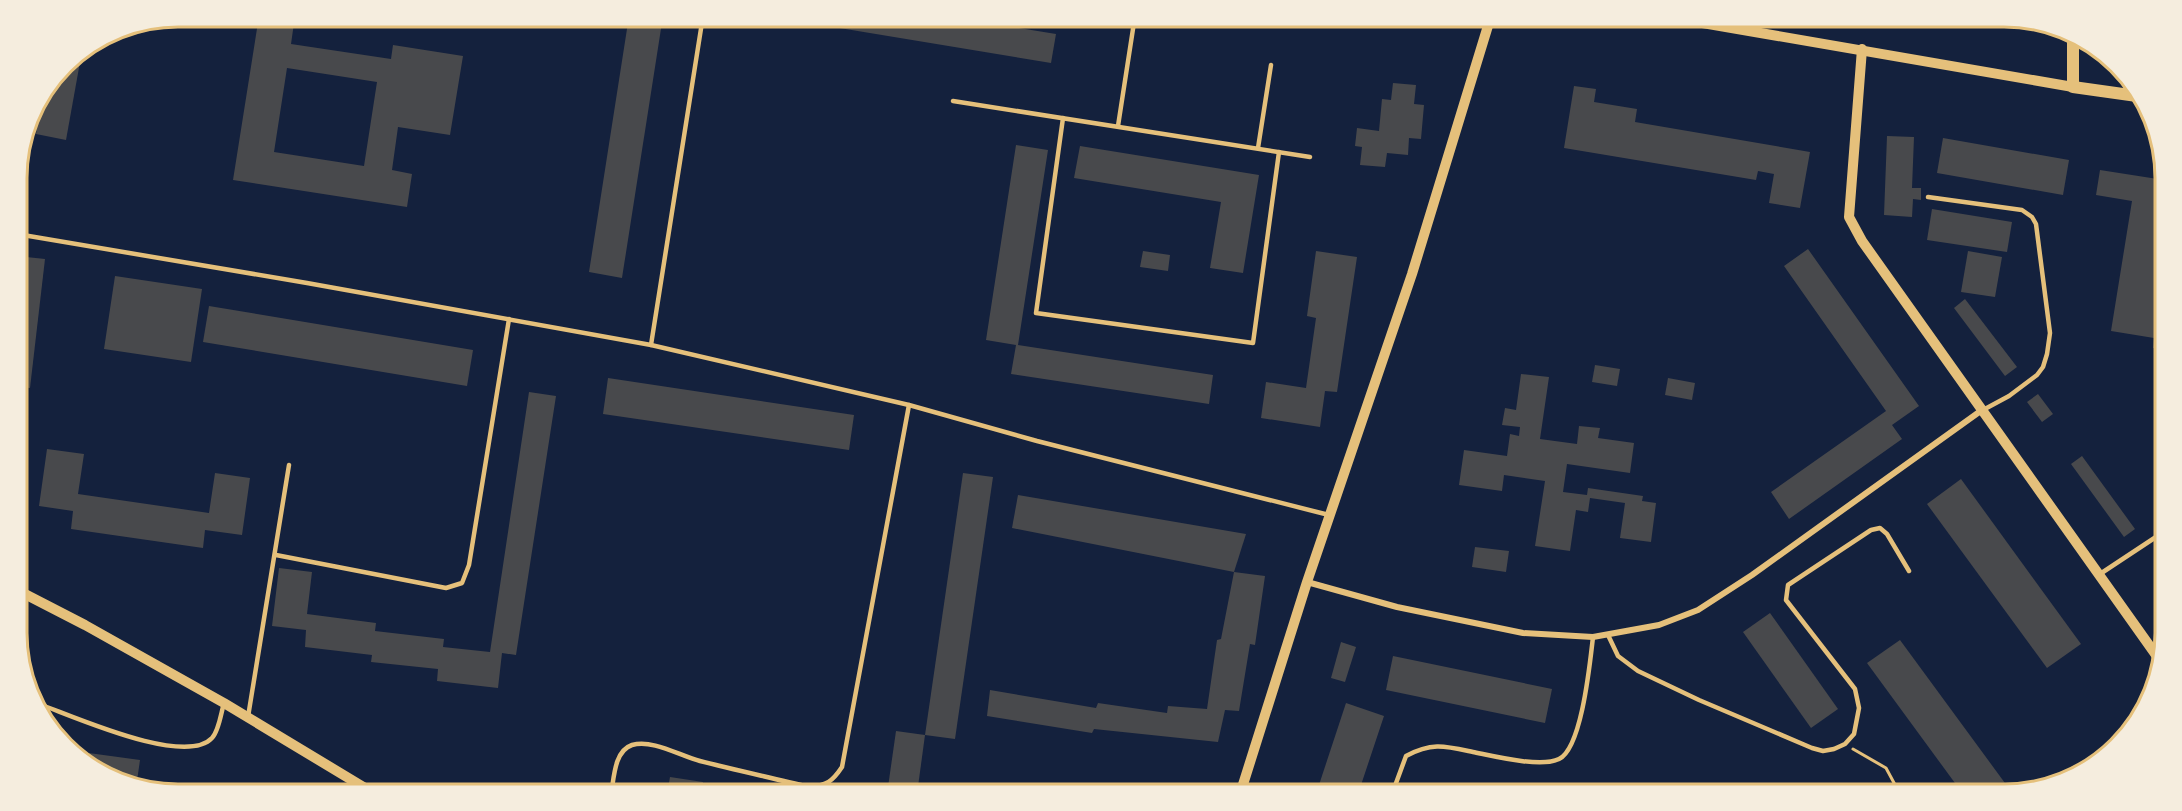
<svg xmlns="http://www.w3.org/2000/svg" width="2182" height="811" font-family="'Golos Text',sans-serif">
	<rect width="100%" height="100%" fill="#14213d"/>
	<g fill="#48494c" fill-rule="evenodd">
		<path d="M 259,16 L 295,16 L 291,44 L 391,59 L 393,45 L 463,56 L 450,135 L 398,127 L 392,170 L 412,174 L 407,207 L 233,180 ZM 287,68 L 377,82 L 364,166 L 274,152 Z"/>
		<path d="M 629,16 L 663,16 L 622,278 L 589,272 Z"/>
		<path d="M 767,16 L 947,16 L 1056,34 L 1051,63 Z"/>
		<path d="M 82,51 L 66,140 L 36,134 L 43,94 L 71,57 Z"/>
		<path d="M 1393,83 L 1416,85 L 1414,104 L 1424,105 L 1421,139 L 1409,138 L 1408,155 L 1387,153 L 1385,167 L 1360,165 L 1362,147 L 1355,146 L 1357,128 L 1379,131 L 1382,99 L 1391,100 Z"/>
		<path d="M 1574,86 L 1596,89 L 1594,102 L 1637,109 L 1635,122 L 1810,152 L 1800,208 L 1769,203 L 1774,174 L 1758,171 L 1756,180 L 1564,148 Z"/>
		<path d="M 1887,136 L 1914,137 L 1912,188 L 1921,188 L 1921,200 L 1913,199 L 1912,217 L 1884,215 Z"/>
		<path d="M 1943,138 L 2069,160 L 2063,195 L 1937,173 Z"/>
		<path d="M 1016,145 L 1048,150 L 1018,345 L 1213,375 L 1209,404 L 1011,374 L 1016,345 L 986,340 Z"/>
		<path d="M 1080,146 L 1259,175 L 1243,273 L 1210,268 L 1221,202 L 1074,178 Z"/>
		<path d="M 2100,170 L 2164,180 L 2165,350 L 2153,348 L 2154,338 L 2111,331 L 2132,201 L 2096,195 Z"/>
		<path d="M 1932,209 L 2012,222 L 2007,252 L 1927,240 Z"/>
		<path d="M 1808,249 L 1919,406 L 1892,425 L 1902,439 L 1789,519 L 1771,492 L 1886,411 L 1784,266 Z"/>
		<path d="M 1143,251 L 1170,255 L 1168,271 L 1140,267 Z"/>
		<path d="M 1316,251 L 1357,257 L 1337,392 L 1325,391 L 1320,427 L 1261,418 L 1266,382 L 1306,388 L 1316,318 L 1307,316 Z"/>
		<path d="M 1968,251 L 2002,257 L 1995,297 L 1961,292 Z"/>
		<path d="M 17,256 L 45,259 L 30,388 L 18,387 Z"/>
		<path d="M 115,276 L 202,289 L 191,362 L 104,349 Z"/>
		<path d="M 1965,299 L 2017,367 L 2005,376 L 1954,308 Z"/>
		<path d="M 209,306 L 473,350 L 467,386 L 203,342 Z"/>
		<path d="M 1595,365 L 1620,369 L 1617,386 L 1592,382 Z"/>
		<path d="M 1521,374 L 1549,377 L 1540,439 L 1577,444 L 1579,426 L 1600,428 L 1598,438 L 1634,443 L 1630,473 L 1567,464 L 1563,492 L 1587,495 L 1588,488 L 1643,496 L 1642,501 L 1656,503 L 1651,542 L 1620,538 L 1625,503 L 1590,498 L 1588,512 L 1576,510 L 1570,551 L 1535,546 L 1545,481 L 1504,475 L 1502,491 L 1459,485 L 1464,450 L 1507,456 L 1510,434 L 1519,436 L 1520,427 L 1502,425 L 1505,408 L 1516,410 Z"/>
		<path d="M 608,378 L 854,415 L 849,450 L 603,414 Z"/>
		<path d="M 1668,378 L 1695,383 L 1692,400 L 1665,395 Z"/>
		<path d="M 529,392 L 556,396 L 516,655 L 502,653 L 498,688 L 437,681 L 438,669 L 371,662 L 372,655 L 305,647 L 306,630 L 272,626 L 279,568 L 312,572 L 307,614 L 376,623 L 375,631 L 444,639 L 443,647 L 490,652 Z"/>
		<path d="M 2038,394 L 2053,414 L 2042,422 L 2027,402 Z"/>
		<path d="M 47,449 L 84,454 L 78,494 L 209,513 L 215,473 L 250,478 L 242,535 L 205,530 L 203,548 L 71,529 L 73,511 L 39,506 Z"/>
		<path d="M 2082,456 L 2135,529 L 2124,537 L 2071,464 Z"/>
		<path d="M 963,473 L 993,477 L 955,739 L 925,735 Z"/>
		<path d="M 1961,479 L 2081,644 L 2047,668 L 1927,504 Z"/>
		<path d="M 1018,495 L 1246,534 L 1234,572 L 1012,528 Z"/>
		<path d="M 1475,547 L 1509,551 L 1506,572 L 1472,567 Z"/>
		<path d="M 1234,572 L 1265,576 L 1255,645 L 1250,644 L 1239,711 L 1225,710 L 1218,742 L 1094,729 L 1092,733 L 987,716 L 990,690 L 1096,708 L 1098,703 L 1167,713 L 1168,706 L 1207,709 L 1217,640 L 1221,639 Z"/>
		<path d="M 1770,613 L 1838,709 L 1811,728 L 1743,632 Z"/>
		<path d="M 1900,640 L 2013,794 L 1963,794 L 1867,663 Z"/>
		<path d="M 1341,642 L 1356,647 L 1345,682 L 1331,678 Z"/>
		<path d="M 1393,656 L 1552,689 L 1545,723 L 1386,690 Z"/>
		<path d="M 1346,703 L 1384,716 L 1358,794 L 1316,794 Z"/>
		<path d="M 896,731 L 925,735 L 917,794 L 887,794 Z"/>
		<path d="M 74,751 L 140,760 L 136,788 L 127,786 Z"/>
		<path d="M 670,777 L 703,782 L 701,794 L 667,794 Z"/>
	</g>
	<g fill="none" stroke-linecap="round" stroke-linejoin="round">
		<path stroke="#e5c07b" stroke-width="3" d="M 1853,749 L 1886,768 L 1900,794"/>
		<g stroke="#e5c07b" stroke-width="4.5">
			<path d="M 953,101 L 1310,157"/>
			<path d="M 1063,118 L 1036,313 L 1253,343 L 1279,152"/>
			<path d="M 1118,126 L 1135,16"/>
			<path d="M 1258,148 L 1271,65"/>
			<path d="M 1928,197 L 2022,210 L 2032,217 L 2036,224 L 2050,333 L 2047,354 L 2043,367 L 2037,375 L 2009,396 L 1983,410"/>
			<path d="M 17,234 L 307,283 L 651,345 L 909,405 L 1037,441 L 1329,515"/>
			<path d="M 651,345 L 703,16"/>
			<path d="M 276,555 L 446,588 L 462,583 L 469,565 L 509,319"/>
			<path d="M 2100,574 L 2165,531"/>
			<path d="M 1608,635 L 1618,656 L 1638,671 L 1699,700 L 1812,748 L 1823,751 L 1834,749 L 1845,744 L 1854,734 L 1859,708 L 1855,689 L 1786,600 L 1788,585 L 1871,530 L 1880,528 L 1887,534 L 1909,571"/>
			<path d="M 39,704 C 73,716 185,767 212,738 C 219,731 221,713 224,703"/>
			<path d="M 248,717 L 289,465"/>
			<path d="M 611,794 C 614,779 614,751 632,745 C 653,739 680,756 700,761 C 736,770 772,778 809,787 C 827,785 832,782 842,767 L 909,405"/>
			<path d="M 1010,794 L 1022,792 L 1028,794"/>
			<path d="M 1130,794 L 1134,789 L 1195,787 L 1215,794"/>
			<path d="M 1392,794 L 1406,756 C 1432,742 1445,746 1473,752 C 1493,756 1541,768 1559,759 C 1582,748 1590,662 1593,637"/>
		</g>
		<path stroke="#e5c07b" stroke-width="6" d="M 1307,582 L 1397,607 L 1523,633 L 1593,637 L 1659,625 L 1698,610 L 1752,575 L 1982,410"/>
		<g stroke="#e5c07b" stroke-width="10">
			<path d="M 1662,16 L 2073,87"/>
			<path d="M 1862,49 L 1849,217 L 1862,241 L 2161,662"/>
			<path d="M 19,591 L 85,625 L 224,703 L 375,794"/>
			<path d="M 1240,794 L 1307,582 L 1412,274 L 1491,16"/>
		</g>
		<path stroke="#e5c07b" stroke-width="12" d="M 2073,37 L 2073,87 L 2137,96"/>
	</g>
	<path d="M0 0H2182V811H0ZM178 27H2004A151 151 0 0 1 2155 178V633A151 151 0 0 1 2004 784H178A151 151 0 0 1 27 633V178A151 151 0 0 1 178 27Z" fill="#f5edde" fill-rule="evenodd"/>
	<path fill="none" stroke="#e5c07b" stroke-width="3" d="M178 27H2004A151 151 0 0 1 2155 178V633A151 151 0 0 1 2004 784H178A151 151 0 0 1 27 633V178A151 151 0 0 1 178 27Z"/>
</svg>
